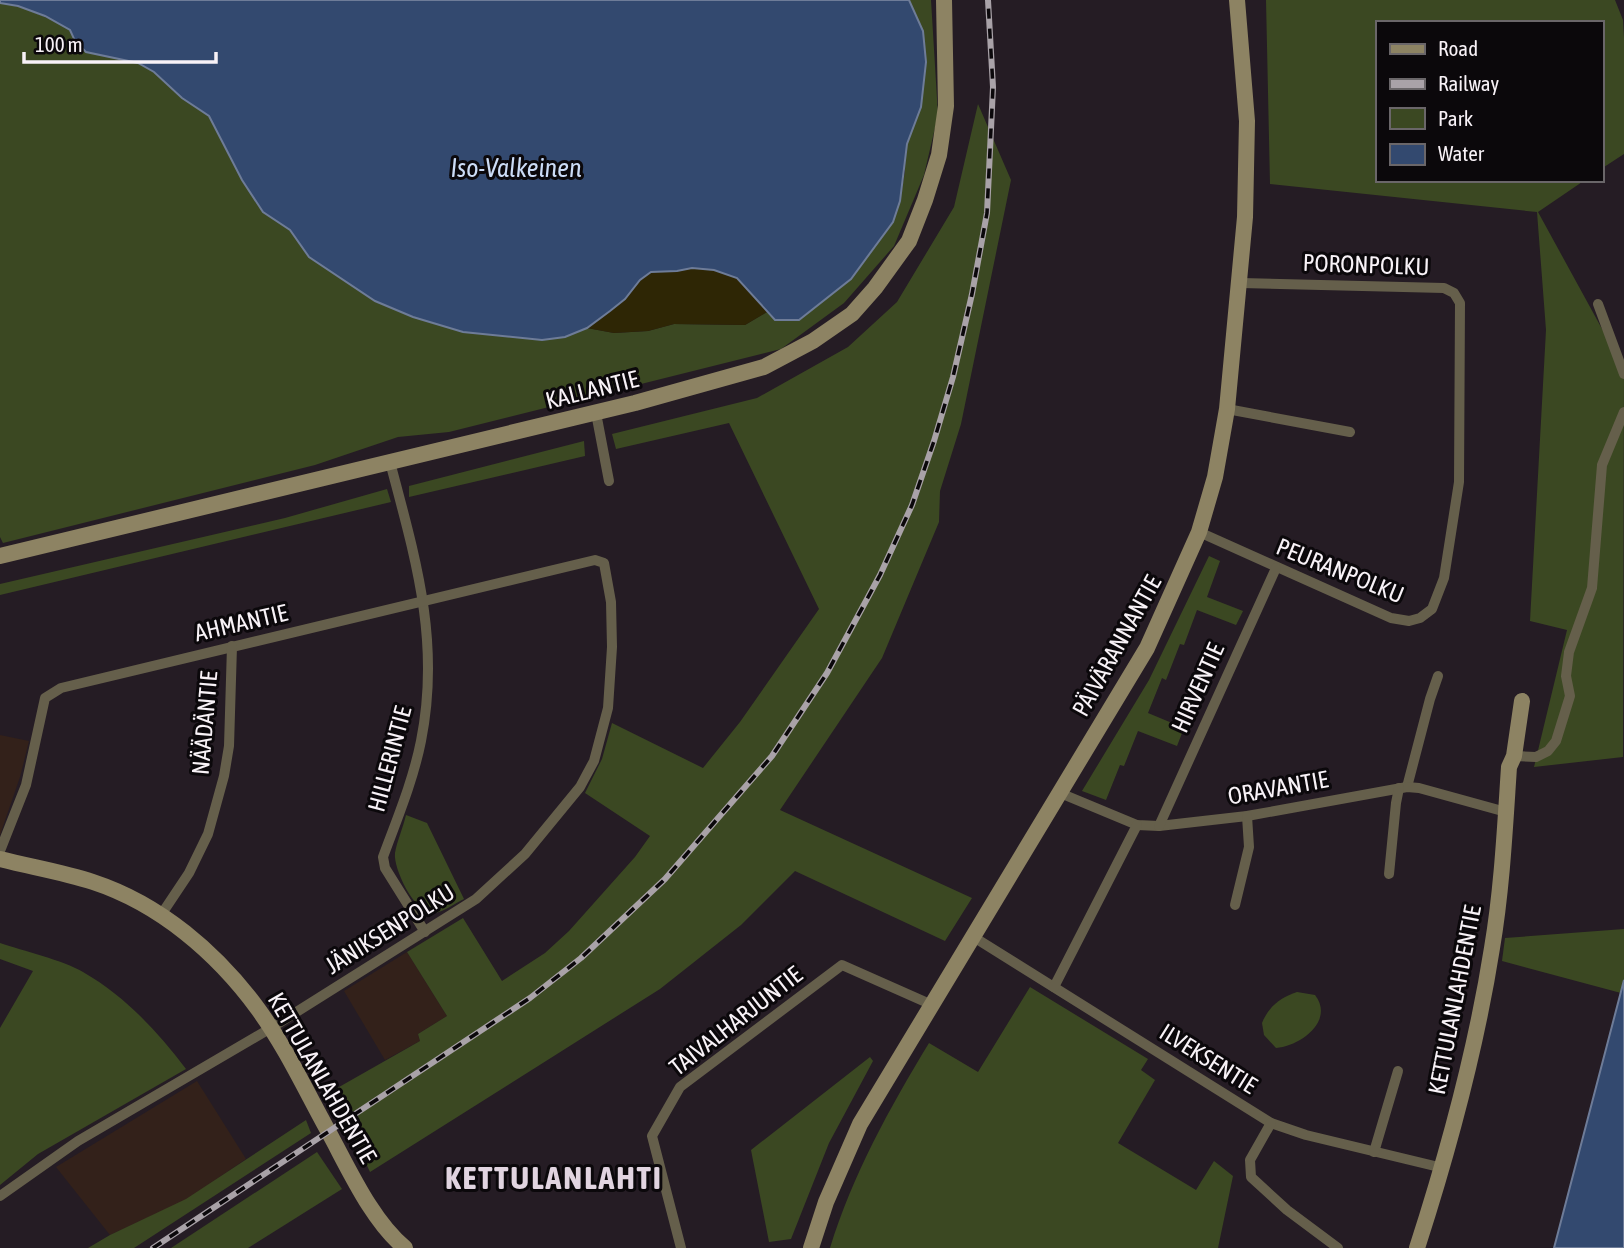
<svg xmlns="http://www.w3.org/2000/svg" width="1624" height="1248" font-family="'Asap Condensed',sans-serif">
	<rect width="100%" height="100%" fill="#251c24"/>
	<g fill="#33211a">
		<path d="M 0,735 L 29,741 L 20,777 L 0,835 Z"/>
		<path d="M 407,952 L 447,1016 L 418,1034 L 420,1041 L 385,1060 L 344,991 Z"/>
		<path d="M 197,1081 L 246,1159 L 186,1200 L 110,1235 L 56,1167 Z"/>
	</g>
	<g fill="#3b4822">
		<path d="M 849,0 L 931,0 L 938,115 L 924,175 L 894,246 L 844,303 L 781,349 L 449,432 L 398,437 L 315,465 L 3,543 L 0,537 L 0,3 C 26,7 47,17 70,30 L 75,41 L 86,52 L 138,63 L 154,72 L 182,98 L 209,116 L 242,180 L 263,212 L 290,230 L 309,257 L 375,301 L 413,317 L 463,332 L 542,340 L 565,337 L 587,328 L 614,333 L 648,331 L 674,324 L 745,325 L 767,312 L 775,320 L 799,320 L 851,279 L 893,222 L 900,201 L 905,171 Z"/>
		<path d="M 1266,0 L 1615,0 L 1623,20 L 1624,38 L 1624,154 L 1601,169 L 1601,23 L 1377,23 L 1377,180 L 1585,180 L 1538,212 L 1624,369 L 1623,757 L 1534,767 L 1567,630 L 1530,621 L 1546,330 L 1537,212 L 1270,184 Z"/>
		<path d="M 978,104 L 1011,180 L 961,424 L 940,491 L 939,522 L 882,658 L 780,810 L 972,898 L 945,941 L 795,871 L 741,925 L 660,989 L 370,1172 L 332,1091 L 420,1041 L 418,1034 L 447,1016 L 407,952 L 463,918 L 502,981 L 545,953 L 569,931 L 635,857 L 650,836 L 585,793 L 602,759 L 612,723 L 703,768 L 740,722 L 819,609 L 729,423 L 616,449 L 612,434 L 757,398 L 848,347 L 897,302 L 954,207 Z"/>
		<path d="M 584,441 L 585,456 L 409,497 L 409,486 Z"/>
		<path d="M 387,489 L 391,502 L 0,595 L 0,584 L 285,518 Z"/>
		<path d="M 1209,556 L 1220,561 L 1207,597 L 1243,611 L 1236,625 L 1197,610 L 1184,645 L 1180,644 L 1166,680 L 1162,678 L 1148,713 L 1184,728 L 1177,746 L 1138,731 L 1124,766 L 1120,765 L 1106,800 L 1082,791 L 1149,680 Z"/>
		<path d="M 406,815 L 427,823 L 464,899 C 455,903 444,912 434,913 C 416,916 393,869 395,853 C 397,841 403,828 406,815 Z"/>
		<path d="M 1624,929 L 1624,980 L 1621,993 L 1502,961 L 1505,938 Z"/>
		<path d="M 0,943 C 23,951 63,960 83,972 C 125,996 157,1031 186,1069 L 38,1154 L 0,1185 L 0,1028 L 33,971 L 0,959 Z"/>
		<path d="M 1030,987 L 1148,1059 L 1141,1070 L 1155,1080 L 1118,1143 L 1196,1190 L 1214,1161 L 1233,1176 L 1218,1248 L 830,1248 C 853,1174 889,1109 929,1043 L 978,1072 Z"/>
		<path d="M 1297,992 L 1315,995 C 1335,1021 1300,1046 1276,1048 L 1264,1035 L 1262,1023 C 1269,1006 1280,998 1297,992 Z"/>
		<path d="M 870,1057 L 873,1061 L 829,1143 L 791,1239 L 769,1242 L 751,1150 Z"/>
		<path d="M 306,1120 L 311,1133 L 134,1248 L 88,1248 L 110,1235 L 186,1199 Z"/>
		<path d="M 317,1152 L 342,1189 L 248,1248 L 171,1248 Z"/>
	</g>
	<path fill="#2e2605" d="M 691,268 L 714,270 L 737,278 L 767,312 L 745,325 L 674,324 L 648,331 L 614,333 L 587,328 L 625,299 L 640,280 L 651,272 L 677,271 Z"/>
	<g fill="#33496f" stroke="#6e7c98" stroke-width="2">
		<path d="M 0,0 L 909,0 L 923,31 L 926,62 L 921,107 L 907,144 L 900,201 L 893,222 L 851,279 L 799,320 L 775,320 L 737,278 L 714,270 L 692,268 L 677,271 L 651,272 L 640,280 L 625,299 L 610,311 L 587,328 L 565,337 L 542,340 L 463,332 L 413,317 L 375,301 L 309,257 L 290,230 L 263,212 L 242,180 L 209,116 L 182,98 L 154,72 L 138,63 L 86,52 L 75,41 L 70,30 L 45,16 L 18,6 L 0,3 Z"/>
		<path d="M 1624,980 L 1624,1248 L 1554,1248 Z"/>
	</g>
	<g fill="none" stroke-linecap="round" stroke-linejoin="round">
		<g stroke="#655f4b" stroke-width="10">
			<path d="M 1598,304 L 1624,374"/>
			<path d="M 1227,409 L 1350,432"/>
			<path d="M 596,413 L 609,481"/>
			<path d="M 390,462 C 415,557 441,641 421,741 C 413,781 397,819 383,857 L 385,868 L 425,932"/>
			<path d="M 1199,532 L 1391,618 L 1409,621 L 1420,618 L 1432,609 L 1444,578 L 1459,482 L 1460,303 L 1454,293 L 1444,288 L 1241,283"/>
			<path d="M 1514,756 L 1536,757 L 1548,751 L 1556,741 L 1570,696 L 1566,676 L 1569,652 L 1592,588 L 1602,465 L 1624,412"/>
			<path d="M 1407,787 L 1430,699 L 1438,676"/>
			<path d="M 1060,793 L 1137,825 L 1159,826 L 1247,816 L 1407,787 L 1419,788 L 1506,812"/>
			<path d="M 1159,826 L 1276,568"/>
			<path d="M 0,851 L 26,785 L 45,698 L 61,688 L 595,560 L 604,563 L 611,602 L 612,647 L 608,708 L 594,761 L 580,787 L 525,854 L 476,899 L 271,1028 L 78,1141 L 0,1196"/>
			<path d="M 1389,874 L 1396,803 L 1399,788"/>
			<path d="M 1235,905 L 1249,847 L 1247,816"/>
			<path d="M 161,915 L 189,873 L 208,834 L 224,776 L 229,746 L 232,646"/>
			<path d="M 972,936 L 1271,1123 L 1306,1135 L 1443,1168"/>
			<path d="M 1054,987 L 1137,825"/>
			<path d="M 1271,1123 L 1250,1160 L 1251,1177 L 1287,1210 L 1338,1248"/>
			<path d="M 1374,1152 L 1398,1071"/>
			<path d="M 681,1248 L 652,1136 L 680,1087 L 842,965 L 930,1004"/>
		</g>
		<g stroke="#8d8363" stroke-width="16">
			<path d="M 0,556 L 635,403 L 764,367 L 813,341 L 852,314 L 875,288 L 909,241 L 925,200 L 939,155 L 946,106 L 944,0"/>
			<path d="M 0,859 C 31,867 63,872 93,882 C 160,904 217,953 258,1009 C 285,1046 305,1089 327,1129 C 348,1167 371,1220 405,1248"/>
			<path d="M 811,1248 L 826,1202 L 860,1124 L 1147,648 L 1199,532 L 1215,477 L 1227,409 L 1245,217 L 1247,121 L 1237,0"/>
			<path d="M 1417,1248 C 1449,1149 1476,1050 1492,948 C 1502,889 1505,827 1509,767 L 1514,756 L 1522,701"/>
		</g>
		<g stroke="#a9a2a8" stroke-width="6">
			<path id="rail" d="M 153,1248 L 530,998 L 581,958 L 665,879 L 772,756 L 827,673 L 880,575 L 912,505 L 934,441 L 953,377 L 972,294 L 987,213 L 993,87 L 988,0"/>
		</g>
		<use href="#rail" stroke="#0b080b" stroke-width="3.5" stroke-dasharray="10" stroke-linecap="butt"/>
	</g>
	<g text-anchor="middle" stroke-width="6" stroke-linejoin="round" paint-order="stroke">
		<g font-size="24" fill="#f8f2f7" stroke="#0b080b">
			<text transform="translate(1366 265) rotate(2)" y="8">PORONPOLKU</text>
			<text transform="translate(592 390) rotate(-14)" y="8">KALLANTIE</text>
			<text transform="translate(1340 571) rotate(22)" y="8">PEURANPOLKU</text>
			<text transform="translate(241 623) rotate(-13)" y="8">AHMANTIE</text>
			<text transform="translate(1117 646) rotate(-61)" y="8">PÄIVÄRANNANTIE</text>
			<text transform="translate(1198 688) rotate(-66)" y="8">HIRVENTIE</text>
			<text transform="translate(205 723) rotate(-85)" y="8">NÄÄDÄNTIE</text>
			<text transform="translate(390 759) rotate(-75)" y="8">HILLERINTIE</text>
			<text transform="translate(1278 788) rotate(-10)" y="8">ORAVANTIE</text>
			<text transform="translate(390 929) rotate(-32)" y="8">JÄNIKSENPOLKU</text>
			<text transform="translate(1455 1000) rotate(-79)" y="8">KETTULANLAHDENTIE</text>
			<text transform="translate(736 1021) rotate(-38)" y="8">TAIVALHARJUNTIE</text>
			<text transform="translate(1208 1059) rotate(32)" y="8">ILVEKSENTIE</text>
			<text transform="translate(322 1078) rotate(60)" y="8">KETTULANLAHDENTIE</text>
		</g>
		<g font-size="26" font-style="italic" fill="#ccdcf6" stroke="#0b080b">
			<text x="516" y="177">Iso-Valkeinen</text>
		</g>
		<g font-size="32" font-weight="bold" letter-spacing="2" fill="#e1d4e0" stroke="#0b080b">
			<text x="554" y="1189">KETTULANLAHTI</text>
		</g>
	</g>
	<rect x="1376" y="21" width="228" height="161" fill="#0b080b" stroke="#6a6669" stroke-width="2"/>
	<rect x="1390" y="44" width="35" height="10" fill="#8d8363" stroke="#6a6669" stroke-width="2"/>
	<text x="1438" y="56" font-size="21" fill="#f8f2f7">Road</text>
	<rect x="1390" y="79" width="35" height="10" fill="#a9a2a8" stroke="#6a6669" stroke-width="2"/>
	<text x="1438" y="91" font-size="21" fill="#f8f2f7">Railway</text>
	<rect x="1390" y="108" width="35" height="21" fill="#3b4822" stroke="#6a6669" stroke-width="2"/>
	<text x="1438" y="126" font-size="21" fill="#f8f2f7">Park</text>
	<rect x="1390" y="144" width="35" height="21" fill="#33496f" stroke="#6a6669" stroke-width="2"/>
	<text x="1438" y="161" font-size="21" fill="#f8f2f7">Water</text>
	<path d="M24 52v10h192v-10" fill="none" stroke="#f8f2f7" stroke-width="3.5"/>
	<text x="35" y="52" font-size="21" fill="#f8f2f7" stroke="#0b080b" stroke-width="5" paint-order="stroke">100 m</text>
</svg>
